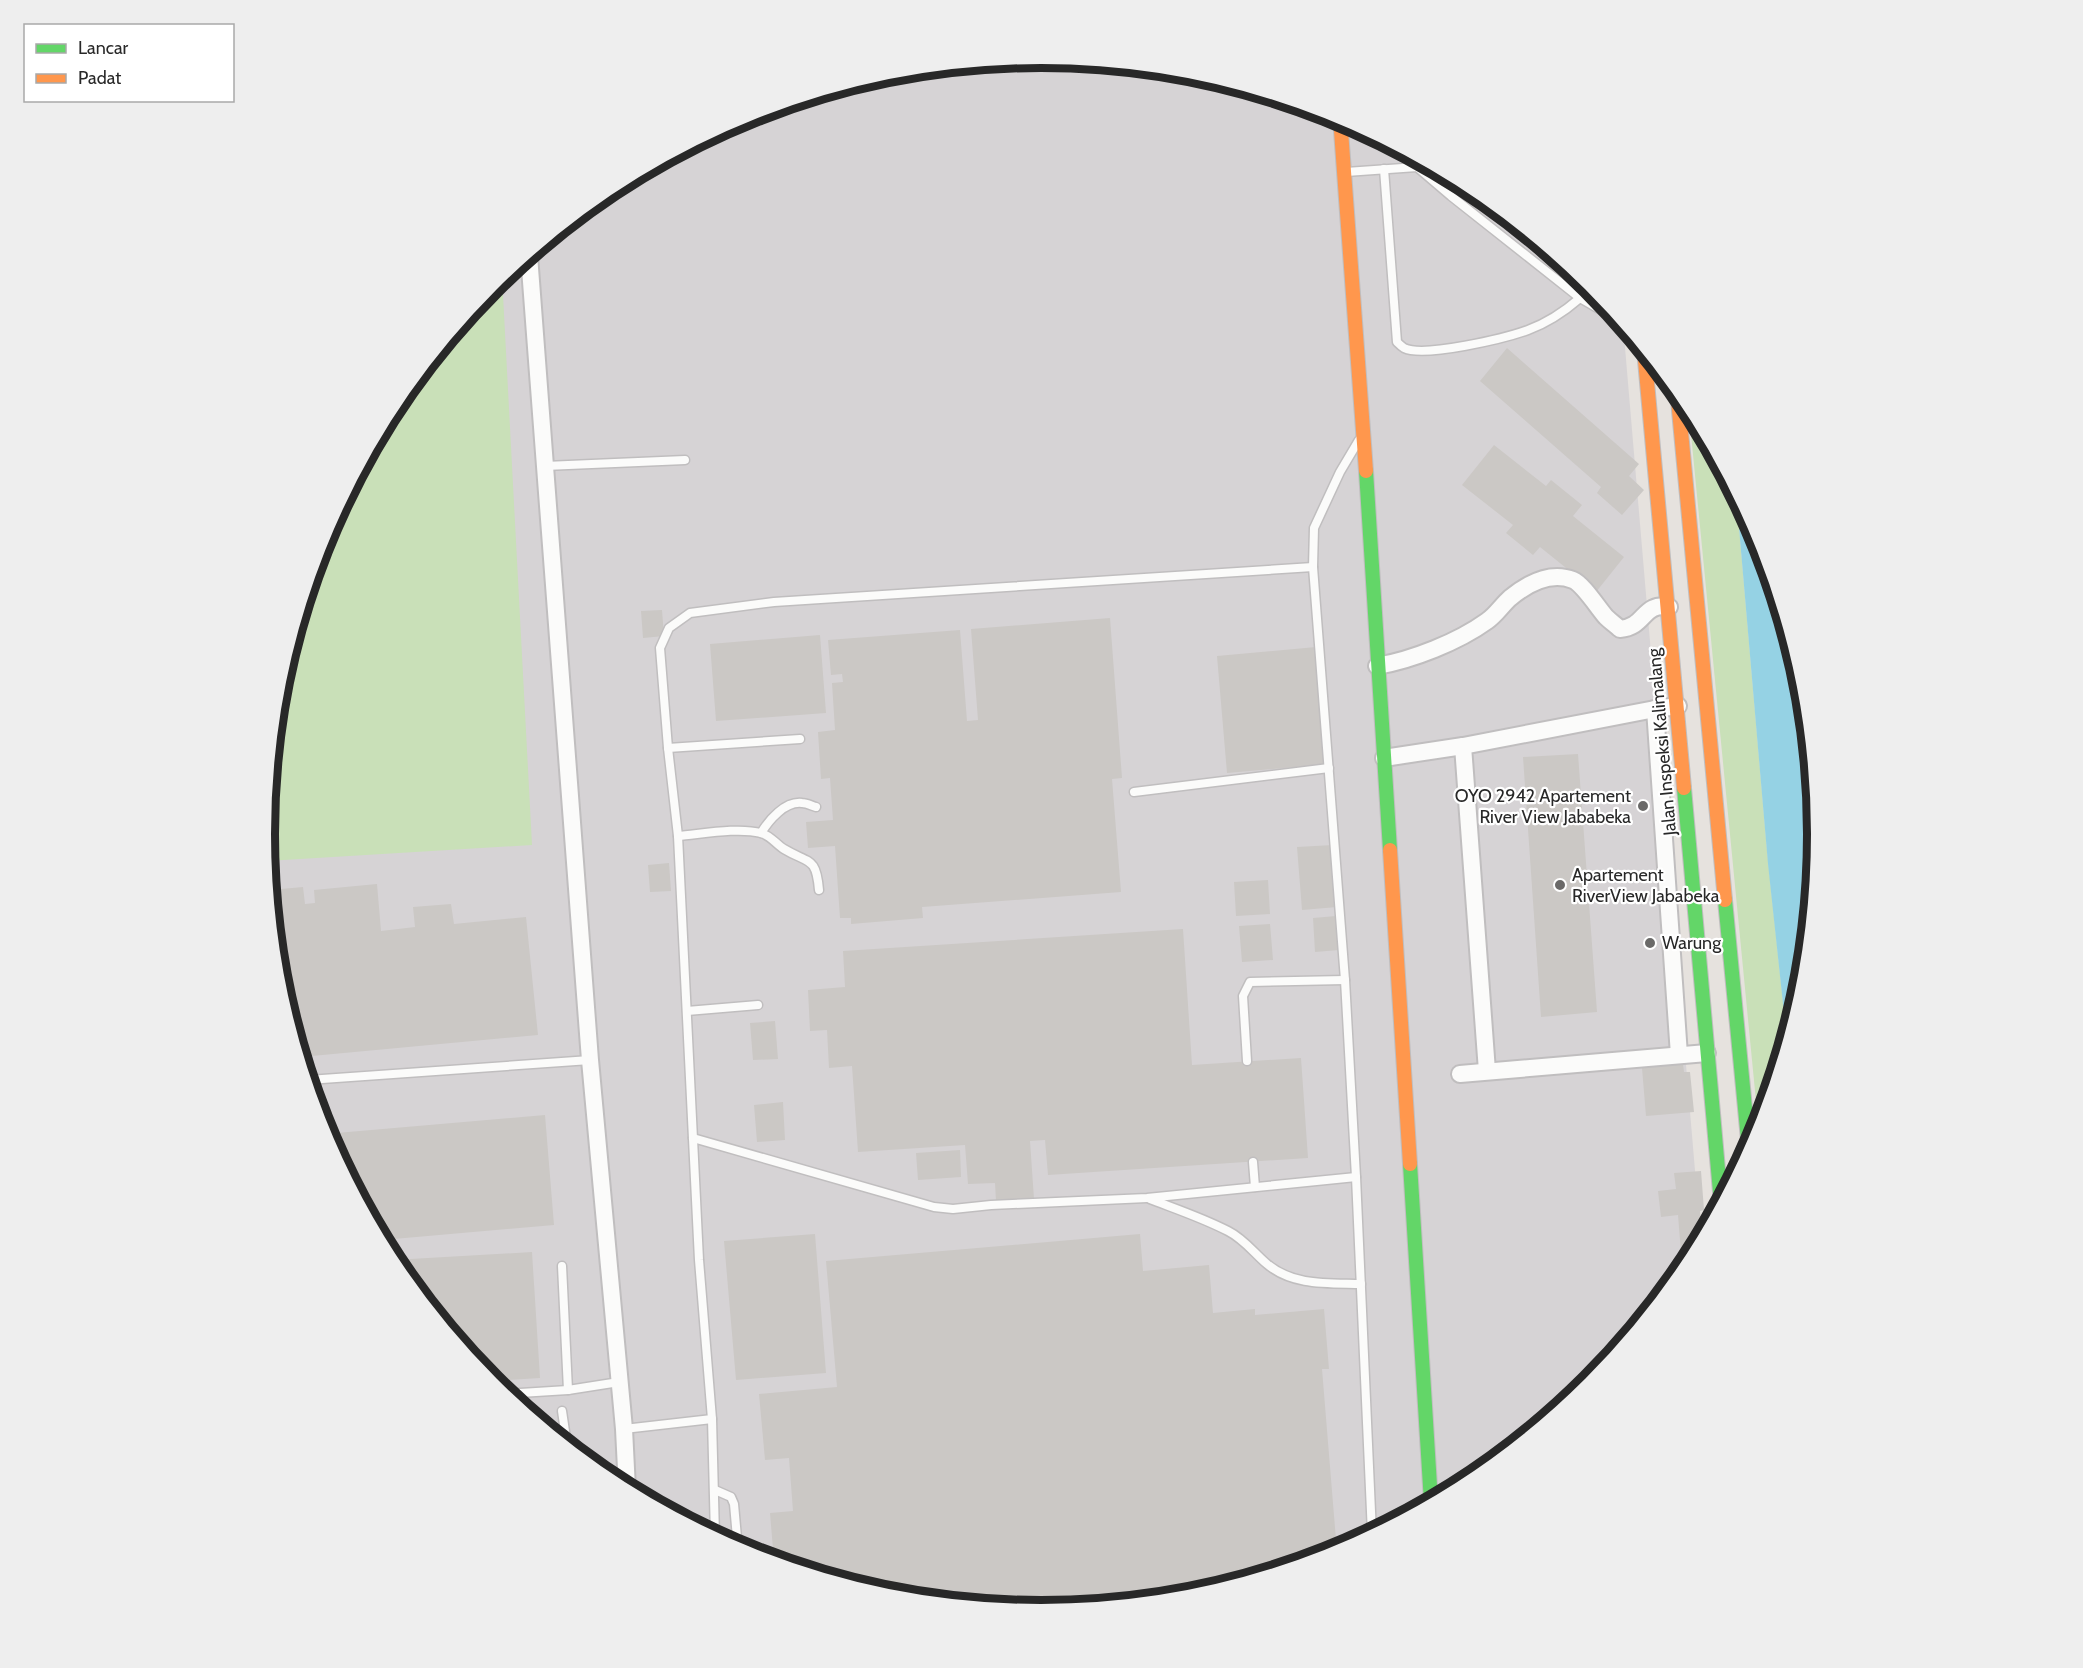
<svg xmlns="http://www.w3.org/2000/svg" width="2083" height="1668" font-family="Cabin,sans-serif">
	<rect width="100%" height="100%" fill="#e6e2de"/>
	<path fill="#d6d3d5" d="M 1041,57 L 1193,72 L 1339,116 L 1473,188 L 1591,285 L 1623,324 L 1701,1241 L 1687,1266 L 1591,1384 L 1473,1480 L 1339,1552 L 1193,1596 L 1041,1611 L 890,1596 L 744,1552 L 610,1480 L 492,1383 L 395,1265 L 324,1131 L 279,985 L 265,834 L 280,682 L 324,536 L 396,402 L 492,284 L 610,188 L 744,116 L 890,72 Z"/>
	<g fill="#c9e0b8">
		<path d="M 502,276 L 532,845 L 267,861 L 265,834 L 280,682 L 324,536 L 396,402 L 492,284 Z"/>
		<path d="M 1688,403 L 1735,492 L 1737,503 L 1767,850 L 1787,1040 L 1759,1132 Z"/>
	</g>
	<path fill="#95d2e4" d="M 1736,493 L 1759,537 L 1804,683 L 1818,834 L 1803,986 L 1787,1041 L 1768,864 Z"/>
	<g fill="#cbc8c5">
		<path d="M 1507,348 L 1639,464 L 1629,476 L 1644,490 L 1622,515 L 1597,493 L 1601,487 L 1480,381 Z"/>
		<path d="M 1494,445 L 1546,486 L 1551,480 L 1582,505 L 1573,516 L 1624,557 L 1596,592 L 1540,547 L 1533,555 L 1506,533 L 1513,525 L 1462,485 Z"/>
		<path d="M 662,610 L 664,636 L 643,638 L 641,611 Z"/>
		<path d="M 1110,618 L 1122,778 L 1112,779 L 1121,892 L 922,907 L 923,918 L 851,924 L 851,918 L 840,918 L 835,846 L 808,848 L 806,822 L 833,820 L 830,778 L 821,779 L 818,732 L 835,730 L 832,683 L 843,682 L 842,674 L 831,675 L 828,640 L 960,630 L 967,721 L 978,720 L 971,629 Z"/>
		<path d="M 820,635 L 826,713 L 716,721 L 710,644 Z"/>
		<path d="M 1316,647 L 1327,764 L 1227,773 L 1217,656 Z"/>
		<path d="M 1578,754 L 1597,1012 L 1541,1017 L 1523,757 Z"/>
		<path d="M 1333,845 L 1337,907 L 1302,910 L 1297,847 Z"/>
		<path d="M 669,863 L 671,891 L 650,892 L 648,865 Z"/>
		<path d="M 1268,880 L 1270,914 L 1236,916 L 1234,882 Z"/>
		<path d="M 377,884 L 381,931 L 415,927 L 413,907 L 451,904 L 454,924 L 526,917 L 538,1035 L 301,1057 L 279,985 L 270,890 L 303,887 L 305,904 L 315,903 L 314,890 Z"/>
		<path d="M 1336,916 L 1339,950 L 1315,952 L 1313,918 Z"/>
		<path d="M 1270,924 L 1273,960 L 1242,962 L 1239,926 Z"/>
		<path d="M 1183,929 L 1192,1065 L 1301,1058 L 1308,1158 L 1048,1175 L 1045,1140 L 1030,1141 L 1034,1199 L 996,1201 L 995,1183 L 968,1184 L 965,1145 L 858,1152 L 852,1066 L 829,1068 L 827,1030 L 810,1031 L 808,990 L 845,987 L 843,951 Z"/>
		<path d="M 775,1021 L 778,1059 L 753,1060 L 750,1023 Z"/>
		<path d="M 1683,1064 L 1684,1072 L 1690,1072 L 1694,1112 L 1646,1116 L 1642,1068 Z"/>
		<path d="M 783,1102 L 785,1140 L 757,1142 L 754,1105 Z"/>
		<path d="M 545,1115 L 554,1225 L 405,1238 L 382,1240 L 325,1134 Z"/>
		<path d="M 960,1150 L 961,1177 L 918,1180 L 916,1153 Z"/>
		<path d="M 1701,1171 L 1704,1210 L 1700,1211 L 1702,1238 L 1695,1252 L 1681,1253 L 1678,1215 L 1661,1217 L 1658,1191 L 1676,1189 L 1674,1173 Z"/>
		<path d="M 815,1234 L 826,1373 L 736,1380 L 724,1241 Z"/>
		<path d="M 1140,1234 L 1143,1271 L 1209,1265 L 1213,1313 L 1255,1309 L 1255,1315 L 1324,1309 L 1329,1369 L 1322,1369 L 1337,1552 L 1193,1596 L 1041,1611 L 890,1596 L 774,1561 L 770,1513 L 793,1511 L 789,1458 L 765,1460 L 759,1394 L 837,1387 L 826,1261 Z"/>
		<path d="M 532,1252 L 540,1378 L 490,1381 L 393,1260 Z"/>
	</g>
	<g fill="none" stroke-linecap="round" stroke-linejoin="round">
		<g stroke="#c0bebf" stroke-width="11">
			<g id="lane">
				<path d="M 1417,158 L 1417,167"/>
				<path d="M 1384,169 L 1397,342 C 1399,344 1401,346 1404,348 C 1424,358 1506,338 1528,330 C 1547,323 1565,311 1580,298"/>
				<path d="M 1346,172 L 1417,167 L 1451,196 L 1580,298 L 1622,322"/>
				<path d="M 1359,440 L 1340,472 L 1314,528 L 1313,567 L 1345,980 L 1356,1177 L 1372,1534"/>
				<path d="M 545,466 L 685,460"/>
				<path d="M 668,748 L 800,739"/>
				<path d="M 1134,792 L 1329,768"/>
				<path d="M 761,833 C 769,820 785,801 802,803 C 807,803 812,806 816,807"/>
				<path d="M 678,836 C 702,834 738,827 761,833 C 770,835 776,844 784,849 C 809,864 816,856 819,890"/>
				<path d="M 687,1011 L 758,1005"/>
				<path d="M 1247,1061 L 1243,996 L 1250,982 L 1345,980"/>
				<path d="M 308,1080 L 590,1060"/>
				<path d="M 693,1138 L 934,1207 L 953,1209 L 991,1205 L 1147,1198 L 1356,1177"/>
				<path d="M 1253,1162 L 1255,1187"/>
				<path d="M 1150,1199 C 1176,1209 1203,1218 1228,1231 C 1244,1239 1254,1253 1267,1264 C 1293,1286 1328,1283 1361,1284"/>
				<path d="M 562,1266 L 568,1390"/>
				<path d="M 505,1394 L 568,1390 L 619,1382"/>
				<path d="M 562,1411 L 567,1445"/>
				<path d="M 712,1419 L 715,1536"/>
				<path d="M 624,1429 L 712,1419 L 699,1260 L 678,836 L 668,748 L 660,648 L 669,628 L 690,613 L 774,602 L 1313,567"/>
				<path d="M 715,1490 L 731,1497 L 734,1504 L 738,1549"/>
			</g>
		</g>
		<g stroke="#c0bebf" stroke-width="20">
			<g id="street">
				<path d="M 529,255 L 590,1060 L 624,1429 L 627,1489"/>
				<path d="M 1377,666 C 1412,660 1458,642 1487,621 C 1496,615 1502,605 1510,598 C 1527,584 1550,571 1573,580 C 1583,584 1598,608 1606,617 C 1611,622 1616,625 1620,629 C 1646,627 1642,602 1669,607"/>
				<path d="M 1655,709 L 1679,1055"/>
				<path d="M 1384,758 L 1463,746"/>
				<path d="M 1487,1071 L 1463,746 L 1655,709 L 1678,706"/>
				<path d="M 1460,1074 L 1707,1053"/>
			</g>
		</g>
		<g stroke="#c0bebf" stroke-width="16">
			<g id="fast">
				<path d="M 1366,471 L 1390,850"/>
				<path d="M 1684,788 L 1721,1203"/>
				<path d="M 1725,900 L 1749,1150"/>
				<path d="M 1410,1164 L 1431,1502"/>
			</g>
		</g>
		<g stroke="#c0bebf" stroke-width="16">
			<g id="slow">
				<path d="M 1340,117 L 1366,471"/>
				<path d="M 1644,349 L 1684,788"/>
				<path d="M 1677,389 L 1725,900"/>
				<path d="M 1390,850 L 1410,1164"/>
			</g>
		</g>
		<use href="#lane" stroke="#fbfbfa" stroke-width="8"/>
		<use href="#street" stroke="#fbfbfa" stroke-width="16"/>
		<use href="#fast" stroke="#63d668" stroke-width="14"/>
		<use href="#slow" stroke="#ff974d" stroke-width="14"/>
	</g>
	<g fill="#6a6968" stroke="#fff" stroke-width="2">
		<circle cx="1643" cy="806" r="6"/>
		<circle cx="1560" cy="885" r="6"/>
		<circle cx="1650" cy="943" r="6"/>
	</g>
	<g text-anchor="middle" stroke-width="4.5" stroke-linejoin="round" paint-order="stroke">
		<g font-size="18" fill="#282828" stroke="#fff">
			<text transform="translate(1662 742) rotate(-95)" y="6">Jalan Inspeksi Kalimalang</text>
		</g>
		<g font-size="18" fill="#282828" stroke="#fff" text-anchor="start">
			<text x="1631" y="802" text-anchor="end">OYO 2942 Apartement<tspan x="1631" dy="21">River View Jababeka</tspan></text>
			<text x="1572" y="881">Apartement<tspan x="1572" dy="21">RiverView Jababeka</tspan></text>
			<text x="1662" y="949">Warung</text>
		</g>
	</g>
	<path d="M0 0H2083V1668H0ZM275 834a766 766 0 1 1 1532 0a766 766 0 1 1-1532 0Z" fill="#eee" fill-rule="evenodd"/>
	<path fill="none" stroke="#282828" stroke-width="8" d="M275 834a766 766 0 1 1 1532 0a766 766 0 1 1-1532 0Z"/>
	<rect x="24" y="24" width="210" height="78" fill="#ffffff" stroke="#a9a9a9" stroke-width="1.5"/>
	<rect x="36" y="44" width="30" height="9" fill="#63d668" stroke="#a9a9a9" stroke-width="1.5"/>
	<text x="78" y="54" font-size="18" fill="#282828">Lancar</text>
	<rect x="36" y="74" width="30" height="9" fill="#ff974d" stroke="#a9a9a9" stroke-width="1.5"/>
	<text x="78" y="84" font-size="18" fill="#282828">Padat</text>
</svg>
